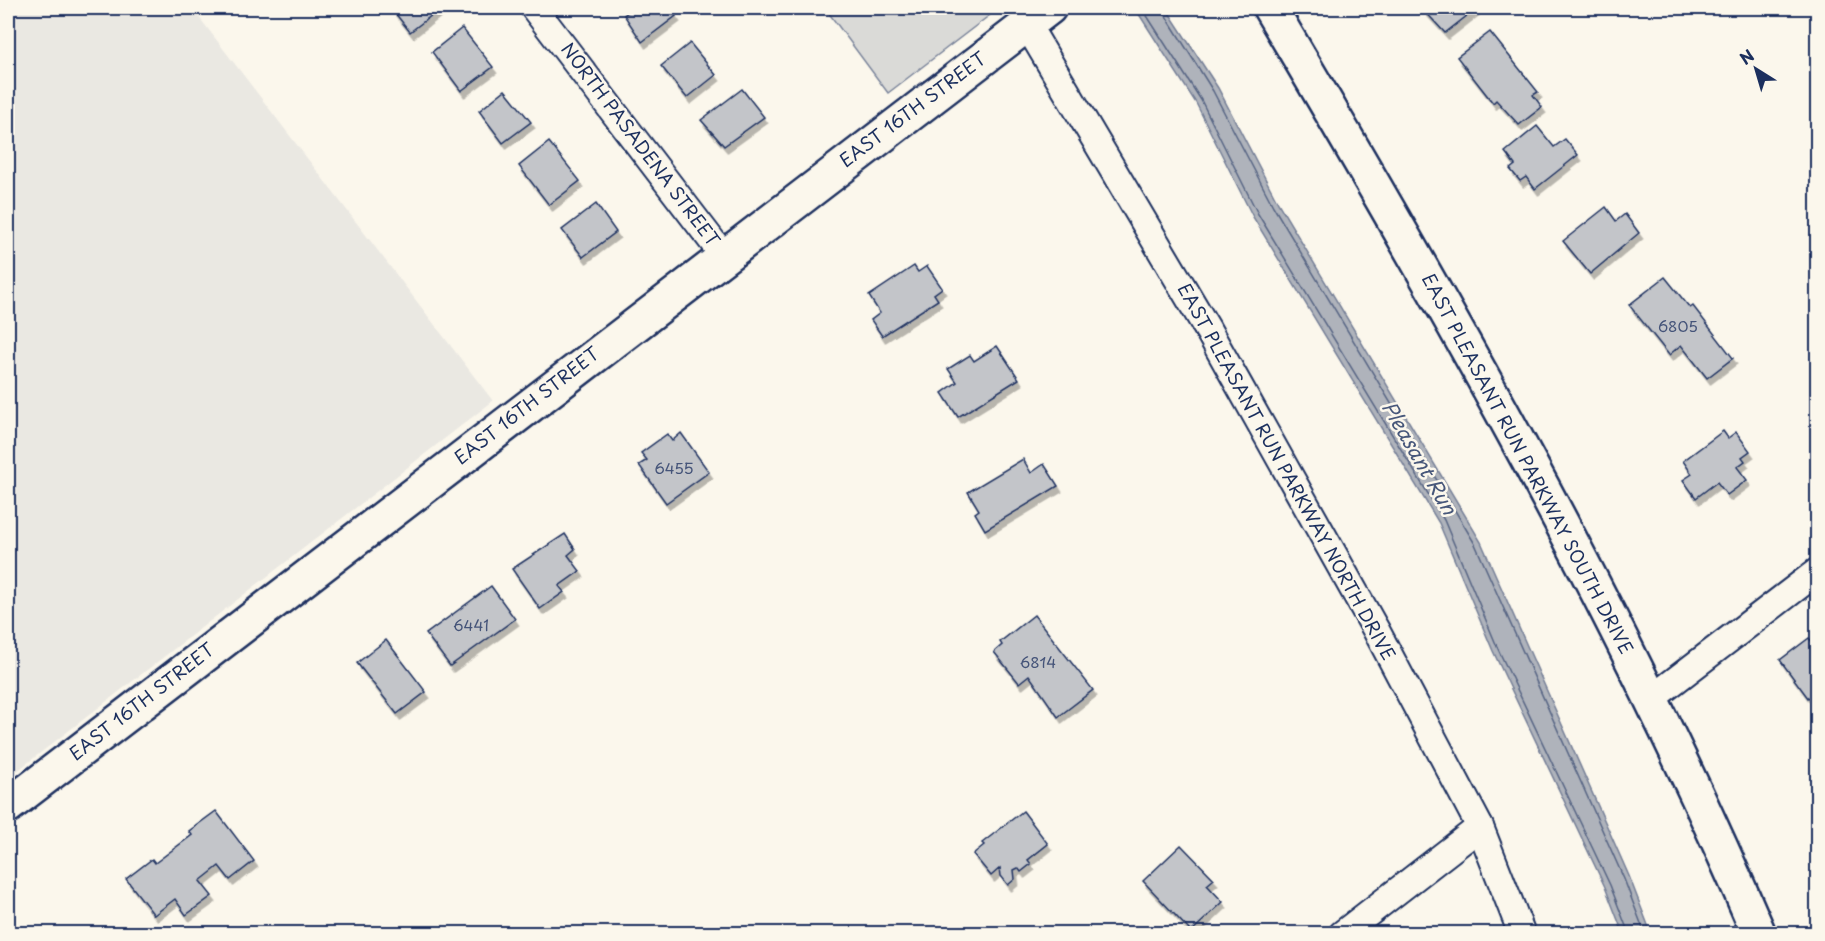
<svg xmlns="http://www.w3.org/2000/svg" width="1825" height="941" font-family="'Playpen Sans',sans-serif">
	<defs>
		<filter id="shadow"><feDropShadow dx="3.5" dy="6" stdDeviation="0" flood-color="#0004"/></filter>
	</defs>
	<rect width="100%" height="100%" fill="#fbf7ec"/>
	<filter id="ink" filterUnits="userSpaceOnUse"><feTurbulence type="fractalNoise" baseFrequency=".0167" numOctaves="2"/><feDisplacementMap in="SourceGraphic" scale="12" xChannelSelector="R" yChannelSelector="G"/><feConvolveMatrix kernelMatrix="1 2 1 2 8 2 1 2 1" color-interpolation-filters="sRGB"/></filter>
	<g filter="url(#ink)">
		<path fill="#eae8e2" d="M 8,8 L 192,8 L 493,401 L 8,778 Z"/>
		<path fill="#dadad7" stroke="#7a849a" stroke-width="1.5" d="M 825,8 L 999,8 L 888,93 Z"/>
		<path fill="#afb3bb" stroke="#747e96" stroke-width="1.5" d="M 1135,8 L 1166,8 L 1218,88 L 1278,203 L 1481,542 L 1629,876 L 1651,933 L 1623,933 L 1605,887 L 1493,651 L 1439,523 L 1253,217 L 1196,103 Z"/>
		<g fill="none" stroke-linecap="round" stroke-linejoin="round">
			<g stroke="#566483" stroke-width="1.5">
				<path d="M 1142,8 L 1201,100 L 1258,214 L 1444,520 L 1498,649 L 1610,885 L 1629,934"/>
				<path d="M 1161,8 L 1213,91 L 1273,206 L 1475,544 L 1624,879 L 1645,934"/>
			</g>
		</g>
		<g fill="#c3c5c9" stroke="#1b2f5e" stroke-width="1.5" filter="url(#shadow)">
			<path d="M 391,8 L 441,8 L 410,32 Z"/>
			<path d="M 633,8 L 670,8 L 676,16 L 642,42 L 624,15 Z"/>
			<path d="M 1422,8 L 1477,8 L 1445,33 Z"/>
			<path d="M 462,28 L 493,67 L 461,91 L 432,52 Z"/>
			<path d="M 1490,32 L 1538,92 L 1533,95 L 1542,107 L 1519,125 L 1496,100 L 1493,103 L 1457,57 Z"/>
			<path d="M 690,43 L 716,75 L 687,98 L 661,66 Z"/>
			<path d="M 742,89 L 764,117 L 724,146 L 701,120 Z"/>
			<path d="M 505,90 L 531,122 L 503,143 L 479,111 Z"/>
			<path d="M 1537,126 L 1554,147 L 1565,139 L 1578,155 L 1535,189 L 1526,177 L 1520,181 L 1510,169 L 1515,165 L 1505,152 Z"/>
			<path d="M 549,142 L 580,181 L 549,205 L 519,166 Z"/>
			<path d="M 596,204 L 616,232 L 583,257 L 562,230 Z"/>
			<path d="M 1606,207 L 1616,221 L 1625,214 L 1639,233 L 1590,274 L 1563,241 Z"/>
			<path d="M 914,266 L 918,272 L 927,266 L 942,288 L 934,294 L 938,300 L 882,336 L 871,320 L 880,313 L 869,296 Z"/>
			<path d="M 1665,277 L 1690,308 L 1693,306 L 1733,358 L 1707,378 L 1681,345 L 1669,355 L 1629,305 Z"/>
			<path d="M 997,346 L 1019,379 L 958,417 L 942,393 L 957,382 L 948,369 L 970,355 L 974,361 Z"/>
			<path d="M 1723,431 L 1728,438 L 1736,432 L 1750,451 L 1742,457 L 1745,461 L 1737,467 L 1747,480 L 1727,495 L 1717,482 L 1696,498 L 1683,480 L 1692,474 L 1683,461 Z"/>
			<path d="M 681,433 L 709,472 L 666,503 L 639,465 L 647,460 L 641,453 L 667,434 L 672,441 Z"/>
			<path d="M 1023,459 L 1031,473 L 1044,464 L 1058,486 L 985,530 L 975,513 L 979,510 L 968,492 Z"/>
			<path d="M 565,534 L 575,549 L 568,555 L 580,571 L 559,586 L 564,592 L 540,609 L 512,569 Z"/>
			<path d="M 491,586 L 515,619 L 450,666 L 426,634 Z"/>
			<path d="M 1034,615 L 1093,690 L 1058,717 L 1029,675 L 1019,683 L 994,652 L 1002,645 L 1000,642 Z"/>
			<path d="M 1809,638 L 1818,649 L 1818,691 L 1808,698 L 1780,660 Z"/>
			<path d="M 386,640 L 426,692 L 397,714 L 357,663 Z"/>
			<path d="M 216,811 L 254,861 L 230,880 L 219,866 L 200,881 L 212,896 L 186,915 L 175,899 L 154,915 L 126,879 L 152,859 L 155,863 L 192,835 L 189,831 Z"/>
			<path d="M 1023,811 L 1048,844 L 1028,860 L 1031,864 L 1021,872 L 1018,868 L 1014,870 L 1015,879 L 1008,885 L 1001,876 L 1000,868 L 991,876 L 973,854 L 984,845 L 982,843 Z"/>
			<path d="M 1181,845 L 1214,879 L 1207,885 L 1223,902 L 1191,932 L 1143,881 Z"/>
		</g>
		<g fill="none" stroke-linecap="round" stroke-linejoin="round">
			<g stroke="#1b2f5e" stroke-width="30">
				<g id="street">
					<path d="M 534,8 L 723,255"/>
					<path d="M 1026,23 L 1208,330 L 1376,630 L 1480,827 L 1522,934"/>
					<path d="M 1651,699 L 1818,571"/>
					<path d="M 1342,934 L 1480,827"/>
				</g>
			</g>
			<g stroke="#1b2f5e" stroke-width="38">
				<g id="secondary">
					<path d="M 1270,8 C 1448,308 1621,612 1759,934"/>
					<path d="M 8,806 L 1049,8"/>
				</g>
			</g>
			<use href="#street" stroke="#fbf7ec" stroke-width="26"/>
			<use href="#secondary" stroke="#fbf7ec" stroke-width="33"/>
		</g>
	</g>
	<g text-anchor="middle" stroke-width="5" stroke-linejoin="round" paint-order="stroke">
		<g font-size="15" fill="#455479">
			<text x="1678" y="332">6805</text>
			<text x="674" y="474">6455</text>
			<text x="471" y="631">6441</text>
			<text x="1038" y="668">6814</text>
		</g>
		<g font-size="18" fill="#1b2f5e" stroke="#fbf7ec">
			<text transform="translate(913 110) rotate(-37)" y="6">EAST 16TH STREET</text>
			<text transform="translate(640 145) rotate(53)" y="6">NORTH PASADENA STREET</text>
			<text transform="translate(527 406) rotate(-38)" y="6">EAST 16TH STREET</text>
			<text transform="translate(1527 464) rotate(62)" y="6">EAST PLEASANT RUN PARKWAY SOUTH DRIVE</text>
			<text transform="translate(1286 472) rotate(61)" y="6">EAST PLEASANT RUN PARKWAY NORTH DRIVE</text>
			<text transform="translate(142 702) rotate(-38)" y="6">EAST 16TH STREET</text>
		</g>
		<g font-size="20" font-style="italic" fill="#47577a" stroke="#fbf7ec">
			<text transform="translate(1419 458) rotate(60)" y="7">Pleasant Run</text>
		</g>
	</g>
	<rect width="1825" height="941" fill="none" stroke="#fbf7ec" stroke-width="30"/>
	<rect x="15" y="15" width="1795" height="911" fill="none" stroke="#1b2f5e" stroke-width="2" filter="url(#ink)"/>
	<g transform="translate(1756 69) rotate(323)" stroke="#fbf7ec" stroke-width="4.5" paint-order="stroke">
	<path d="M0-4.5L10 22L0 15L-10 22Z" fill="#1b2f5e"/>
	<text y="-9" font-size="16" font-weight="bold" text-anchor="middle" fill="#1b2f5e">N</text>
	</g>
</svg>
